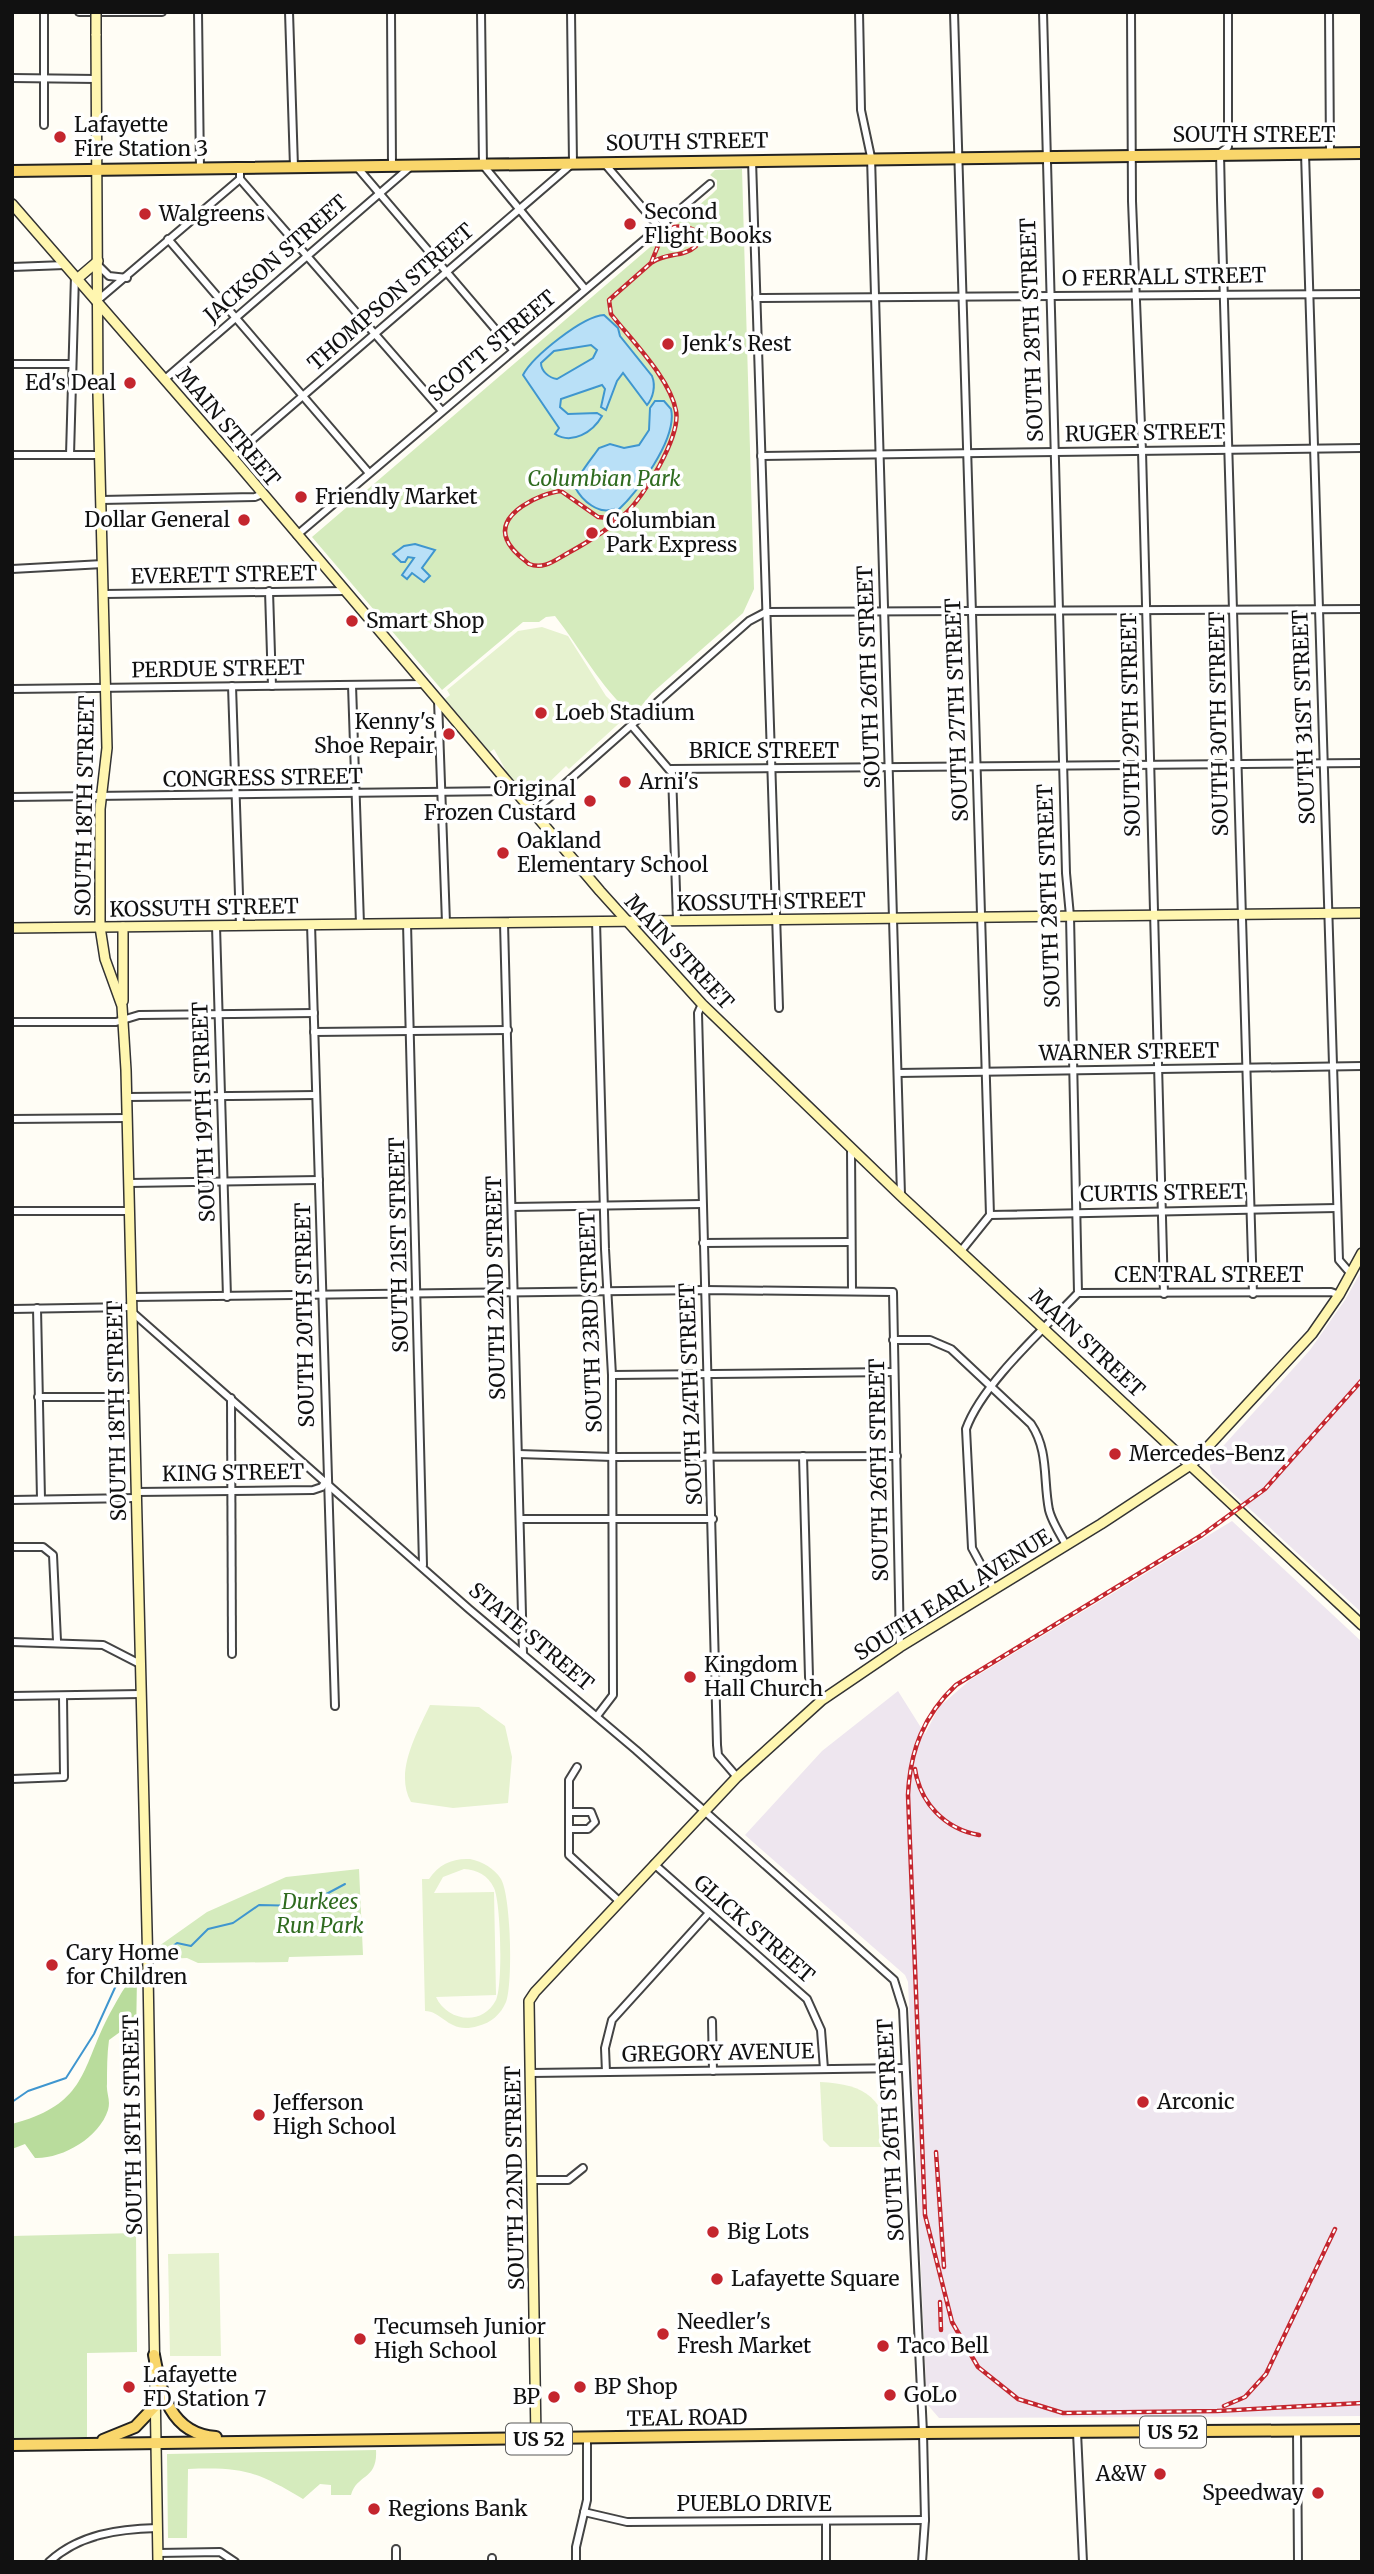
<svg xmlns="http://www.w3.org/2000/svg" width="1374" height="2574" font-family="Merriweather,serif">
	<rect width="100%" height="100%" fill="#fffdf5"/>
	<g fill="#eee6ef">
		<path d="M 1362,1270 L 1362,1613 L 1212,1474 L 1210,1467 L 1210,1462 L 1225,1444 L 1310,1350 L 1345,1300 Z"/>
		<path d="M 1232,1521 L 1362,1642 L 1362,2416 L 939,2418 L 927,2404 L 908,1982 L 905,1975 L 745,1835 L 822,1751 L 898,1691 L 925,1734 L 939,1707 L 970,1680 Z"/>
	</g>
	<g fill="#d5ebbd">
		<path d="M 742,169 L 754,589 L 743,613 L 652,693 L 633,716 C 598,684 583,652 555,616 L 546,617 L 539,622 L 523,622 L 442,690 L 312,537 L 712,194 L 717,189 L 717,180 L 710,175 L 715,170 Z"/>
		<path d="M 359,1869 L 363,1955 L 289,1957 L 288,1962 L 198,1963 L 187,1958 L 164,1959 L 159,1946 L 207,1912 L 286,1877 Z"/>
		<path d="M 136,2233 L 137,2352 L 87,2353 L 87,2437 L 12,2438 L 12,2236 Z"/>
		<path d="M 376,2450 C 378,2480 357,2474 351,2495 L 331,2495 L 331,2485 L 320,2484 L 303,2499 C 256,2471 243,2467 188,2469 L 187,2538 L 168,2538 L 167,2454 Z"/>
	</g>
	<path fill="#b9dc9c" d="M 137,1976 L 136,2039 L 120,2032 L 109,2040 C 107,2054 107,2069 107,2084 C 106,2093 111,2100 108,2110 C 99,2138 62,2159 35,2158 L 25,2144 L 12,2149 L 12,2124 C 92,2103 80,2064 114,2006 C 121,1994 125,1984 137,1976 Z"/>
	<g fill="#e6f2cf" fill-rule="evenodd">
		<path d="M 542,627 L 568,636 L 606,696 L 627,716 L 569,769 L 566,766 L 533,798 L 509,776 L 494,749 L 490,752 L 445,699 L 450,695 L 447,690 L 518,631 Z"/>
		<path d="M 430,1705 L 479,1707 L 505,1726 L 512,1757 L 508,1803 L 453,1808 L 411,1802 C 394,1772 417,1733 430,1705 Z"/>
		<path d="M 470,1859 C 483,1862 494,1868 501,1879 C 511,1896 513,1983 506,2002 C 501,2014 491,2023 478,2026 C 449,2035 443,2011 425,2011 L 422,1879 L 429,1879 C 439,1864 453,1858 470,1859 ZM 464,1869 C 477,1870 488,1875 494,1888 C 501,1903 503,1986 496,2000 C 482,2027 447,2021 436,1997 L 496,1995 L 494,1892 L 434,1893 L 443,1877 Z"/>
		<path d="M 820,2082 C 867,2084 885,2099 891,2147 L 830,2147 L 823,2140 Z"/>
		<path d="M 219,2253 L 221,2356 L 170,2356 L 168,2254 Z"/>
	</g>
	<g fill="#b9e0f7" stroke="#3f96cf" stroke-width="2" fill-rule="evenodd">
		<path d="M 604,315 L 618,328 L 620,336 L 652,376 C 656,386 653,398 647,405 L 623,373 L 617,381 L 606,410 L 601,407 L 605,389 L 602,385 L 561,399 L 560,407 L 568,414 L 597,413 L 602,416 C 593,432 572,445 555,434 L 559,428 L 523,375 C 533,356 583,316 604,315 ZM 591,345 L 597,350 L 593,358 L 557,379 C 549,378 541,371 541,363 L 554,351 Z"/>
		<path d="M 655,401 L 664,401 L 671,409 C 678,439 636,494 616,512 L 614,509 C 599,515 582,501 575,487 C 575,478 593,457 599,448 L 610,444 L 624,448 L 639,445 L 649,430 L 650,408 Z"/>
		<path d="M 415,544 L 435,550 L 422,568 L 430,576 L 424,582 L 412,573 L 407,579 L 402,575 L 414,558 L 408,557 L 405,562 L 401,562 L 393,554 L 404,546 Z"/>
	</g>
	<g fill="none" stroke-linecap="round" stroke-linejoin="round">
		<g stroke="#3f96cf" stroke-width="2">
			<path d="M 169,1949 L 177,1943 L 191,1946 L 208,1929 L 233,1923 L 259,1905 L 304,1906 L 345,1884"/>
			<path d="M 12,2102 L 28,2091 L 66,2078 L 94,2034 L 118,1981 L 130,1973"/>
		</g>
		<g stroke="#444" stroke-width="10">
			<g id="street">
				<path d="M 44,12 L 44,125"/>
				<path d="M 79,12 L 162,12"/>
				<path d="M 198,12 L 200,169"/>
				<path d="M 289,12 L 294,167"/>
				<path d="M 391,12 L 392,166"/>
				<path d="M 481,12 L 483,165 L 585,289"/>
				<path d="M 859,12 L 861,110 L 871,157 L 901,1195"/>
				<path d="M 954,12 L 990,1215 L 961,1251"/>
				<path d="M 1131,12 L 1132,201 L 1142,451 L 1164,1294"/>
				<path d="M 1228,12 L 1228,147 L 1220,153 L 1221,200 L 1253,1294"/>
				<path d="M 1329,12 L 1330,153"/>
				<path d="M 12,78 L 97,79"/>
				<path d="M 1305,153 L 1339,1260 L 1351,1274"/>
				<path d="M 752,160 L 779,1008"/>
				<path d="M 605,164 L 659,227"/>
				<path d="M 357,167 L 513,350"/>
				<path d="M 240,169 L 240,179 L 442,411"/>
				<path d="M 168,239 L 369,473"/>
				<path d="M 98,265 L 109,276 L 127,278"/>
				<path d="M 12,267 L 65,265"/>
				<path d="M 756,298 L 1362,294"/>
				<path d="M 98,300 L 240,179"/>
				<path d="M 12,364 L 71,364"/>
				<path d="M 165,379 L 409,168"/>
				<path d="M 12,455 L 100,455"/>
				<path d="M 70,455 L 75,275"/>
				<path d="M 761,456 L 1362,448"/>
				<path d="M 232,457 L 573,163 L 571,12"/>
				<path d="M 101,500 L 255,497 L 262,494"/>
				<path d="M 297,535 L 710,184"/>
				<path d="M 12,569 L 103,564"/>
				<path d="M 269,591 L 272,686"/>
				<path d="M 104,594 L 345,591"/>
				<path d="M 352,685 L 360,924"/>
				<path d="M 232,686 L 240,925"/>
				<path d="M 12,689 L 424,684"/>
				<path d="M 438,700 L 446,923"/>
				<path d="M 632,726 L 672,773 L 677,920"/>
				<path d="M 671,769 L 1362,763"/>
				<path d="M 12,797 L 514,791"/>
				<path d="M 533,812 L 749,621 L 766,612 L 1362,609"/>
				<path d="M 596,921 L 605,1249 L 612,1375 L 613,1695 L 597,1716"/>
				<path d="M 407,923 L 423,1565"/>
				<path d="M 504,923 L 523,1653"/>
				<path d="M 311,924 L 335,1706"/>
				<path d="M 216,926 L 227,1297"/>
				<path d="M 702,1004 L 698,1013 L 717,1745 L 718,1755 L 737,1777"/>
				<path d="M 12,1022 L 116,1022 L 139,1015 L 314,1013"/>
				<path d="M 314,1032 L 508,1030"/>
				<path d="M 898,1073 L 1362,1066"/>
				<path d="M 127,1097 L 316,1095"/>
				<path d="M 12,1119 L 127,1118"/>
				<path d="M 851,1149 L 852,1290"/>
				<path d="M 129,1183 L 319,1180"/>
				<path d="M 512,1207 L 702,1204"/>
				<path d="M 12,1211 L 129,1211"/>
				<path d="M 990,1215 L 1337,1208"/>
				<path d="M 703,1243 L 851,1242"/>
				<path d="M 1078,1293 L 1331,1292 L 1339,1295"/>
				<path d="M 132,1297 L 704,1290 L 893,1292 L 900,1647"/>
				<path d="M 37,1308 L 41,1499"/>
				<path d="M 12,1309 L 132,1307"/>
				<path d="M 132,1312 L 469,1609 L 636,1750 L 894,1980 L 903,2009 L 923,2433 L 925,2520 L 922,2562"/>
				<path d="M 893,1340 L 930,1340 L 951,1349 L 1031,1424 C 1049,1451 1043,1480 1049,1510 C 1052,1522 1060,1534 1066,1545"/>
				<path d="M 612,1375 L 894,1372"/>
				<path d="M 38,1397 L 134,1397"/>
				<path d="M 231,1398 L 232,1654"/>
				<path d="M 518,1454 L 613,1457 L 897,1456"/>
				<path d="M 803,1456 L 809,1677 L 822,1700"/>
				<path d="M 136,1492 L 313,1490 L 322,1487 L 326,1481"/>
				<path d="M 12,1500 L 136,1498"/>
				<path d="M 520,1519 L 713,1519"/>
				<path d="M 12,1547 L 43,1547 L 53,1555 L 57,1641"/>
				<path d="M 994,1589 L 972,1548 L 966,1429 C 982,1384 1044,1329 1078,1293 L 1070,916 L 1066,873 L 1043,12"/>
				<path d="M 12,1642 L 103,1645 L 140,1664"/>
				<path d="M 12,1696 L 141,1694"/>
				<path d="M 577,1767 L 569,1780 L 569,1855 L 619,1901"/>
				<path d="M 12,1779 L 64,1777 L 63,1696"/>
				<path d="M 569,1812 L 591,1812 L 595,1822 L 588,1829 L 569,1829"/>
				<path d="M 654,1864 L 807,1999 L 821,2030 L 824,2069"/>
				<path d="M 712,2021 L 713,2071"/>
				<path d="M 606,2072 L 605,2048 L 612,2020 L 709,1913"/>
				<path d="M 531,2073 L 905,2068"/>
				<path d="M 533,2180 L 568,2180 L 583,2168"/>
				<path d="M 1297,2431 L 1298,2562"/>
				<path d="M 1077,2432 L 1083,2562"/>
				<path d="M 584,2512 L 627,2522 L 925,2520"/>
				<path d="M 826,2522 L 826,2562"/>
				<path d="M 396,2549 L 396,2562"/>
				<path d="M 158,2553 L 220,2552 L 235,2562"/>
				<path d="M 492,2558 L 492,2562"/>
				<path d="M 49,2562 C 79,2534 119,2529 157,2528"/>
				<path d="M 576,2562 L 576,2547 L 587,2500 L 587,2439"/>
			</g>
		</g>
		<g stroke="#333" stroke-width="12">
			<g id="secondary">
				<path d="M 96,34 L 98,394 L 107,748 L 100,809 L 100,927 L 105,959 L 122,1006 L 126,1070 L 148,1971 L 158,2562"/>
				<path d="M 12,204 L 232,457 L 600,891 L 702,1004 L 901,1196 L 1362,1625"/>
				<path d="M 77,279 L 98,261"/>
				<path d="M 12,928 L 1362,913"/>
				<path d="M 123,1001 L 123,927"/>
				<path d="M 536,2439 L 529,2001 L 535,1992 L 737,1777 L 822,1700 L 900,1647 L 1101,1524 L 1192,1464 L 1312,1334 L 1339,1295 L 1362,1253"/>
			</g>
		</g>
		<g stroke="#222" stroke-width="14">
			<g id="primary">
				<path d="M 12,171 L 1362,153"/>
				<path d="M 154,2355 C 161,2392 170,2434 216,2437"/>
				<path d="M 103,2440 L 135,2427 L 155,2406"/>
				<path d="M 12,2445 L 923,2433 L 1362,2430"/>
			</g>
		</g>
		<use href="#street" stroke="#fff" stroke-width="6"/>
		<use href="#secondary" stroke="#fff6b0" stroke-width="9"/>
		<use href="#primary" stroke="#f9d66b" stroke-width="10"/>
		<g stroke="#c4262e" stroke-width="4.5">
			<g id="rail">
				<path d="M 619,519 L 598,517 L 561,491 C 542,493 495,513 507,540 C 511,550 521,557 529,564 C 544,570 555,560 568,553 C 588,542 608,530 625,514 C 644,497 681,436 676,411 C 670,378 631,340 611,314 L 609,300 L 651,263 L 662,236 L 674,227 L 685,226 L 694,230 L 696,246 C 683,258 666,252 651,263"/>
				<path d="M 1362,1380 L 1265,1489 L 1202,1535 L 956,1685 C 923,1716 910,1751 908,1795 L 925,2215 L 952,2322 L 978,2367 L 1018,2399 L 1063,2413 L 1217,2411 L 1362,2403"/>
				<path d="M 915,1769 C 920,1803 945,1829 979,1835"/>
				<path d="M 936,2152 L 944,2267"/>
				<path d="M 940,2302 L 941,2330"/>
				<path d="M 1224,2406 L 1245,2397 L 1266,2374 L 1335,2229"/>
			</g>
		</g>
		<use href="#rail" stroke="#fff" stroke-width="2" stroke-dasharray="5" stroke-linecap="butt"/>
		<g stroke="#333" stroke-width="12" stroke-linecap="butt">
			<path id="secondary-bridge" d="M 96,12 L 96,34"/>
		</g>
		<use href="#secondary-bridge" stroke="#fff6b0" stroke-width="9"/>
	</g>
	<g fill="#c4262e" stroke="#fff" stroke-width="2.5">
		<circle cx="60" cy="137" r="7"/>
		<circle cx="145" cy="214" r="7"/>
		<circle cx="630" cy="224" r="7"/>
		<circle cx="668" cy="344" r="7"/>
		<circle cx="130" cy="383" r="7"/>
		<circle cx="301" cy="497" r="7"/>
		<circle cx="244" cy="520" r="7"/>
		<circle cx="592" cy="533" r="7"/>
		<circle cx="352" cy="621" r="7"/>
		<circle cx="541" cy="713" r="7"/>
		<circle cx="449" cy="734" r="7"/>
		<circle cx="625" cy="782" r="7"/>
		<circle cx="590" cy="801" r="7"/>
		<circle cx="503" cy="853" r="7"/>
		<circle cx="1115" cy="1454" r="7"/>
		<circle cx="690" cy="1677" r="7"/>
		<circle cx="52" cy="1965" r="7"/>
		<circle cx="1143" cy="2102" r="7"/>
		<circle cx="259" cy="2115" r="7"/>
		<circle cx="713" cy="2232" r="7"/>
		<circle cx="717" cy="2279" r="7"/>
		<circle cx="663" cy="2334" r="7"/>
		<circle cx="360" cy="2339" r="7"/>
		<circle cx="883" cy="2346" r="7"/>
		<circle cx="129" cy="2387" r="7"/>
		<circle cx="580" cy="2387" r="7"/>
		<circle cx="890" cy="2395" r="7"/>
		<circle cx="554" cy="2397" r="7"/>
		<circle cx="1160" cy="2474" r="7"/>
		<circle cx="1318" cy="2493" r="7"/>
		<circle cx="374" cy="2509" r="7"/>
	</g>
	<g text-anchor="middle" stroke-width="7" stroke-linejoin="round" paint-order="stroke">
		<g fill="#fff" stroke="#585858" stroke-width="2">
			<rect x="1140" y="2416.5" width="66" height="31" rx="5"/>
			<rect x="506" y="2423.5" width="66" height="31" rx="5"/>
		</g>
		<g font-size="19" font-weight="bold" fill="#111">
			<text x="1173" y="2439">US 52</text>
			<text x="539" y="2446">US 52</text>
		</g>
		<g font-size="21" fill="#111" stroke="#fff" text-anchor="start">
			<text x="74" y="132">Lafayette<tspan x="74" dy="24">Fire Station 3</tspan></text>
			<text x="644" y="219">Second<tspan x="644" dy="24">Flight Books</tspan></text>
			<text x="159" y="221">Walgreens</text>
			<text x="682" y="351">Jenk's Rest</text>
			<text x="116" y="390" text-anchor="end">Ed's Deal</text>
			<text x="315" y="504">Friendly Market</text>
			<text x="230" y="527" text-anchor="end">Dollar General</text>
			<text x="606" y="528">Columbian<tspan x="606" dy="24">Park Express</tspan></text>
			<text x="366" y="628">Smart Shop</text>
			<text x="555" y="720">Loeb Stadium</text>
			<text x="435" y="729" text-anchor="end">Kenny's<tspan x="435" dy="24">Shoe Repair</tspan></text>
			<text x="639" y="789">Arni's</text>
			<text x="576" y="796" text-anchor="end">Original<tspan x="576" dy="24">Frozen Custard</tspan></text>
			<text x="517" y="848">Oakland<tspan x="517" dy="24">Elementary School</tspan></text>
			<text x="1129" y="1461">Mercedes-Benz</text>
			<text x="704" y="1672">Kingdom<tspan x="704" dy="24">Hall Church</tspan></text>
			<text x="66" y="1960">Cary Home<tspan x="66" dy="24">for Children</tspan></text>
			<text x="1157" y="2109">Arconic</text>
			<text x="273" y="2110">Jefferson<tspan x="273" dy="24">High School</tspan></text>
			<text x="727" y="2239">Big Lots</text>
			<text x="731" y="2286">Lafayette Square</text>
			<text x="677" y="2329">Needler's<tspan x="677" dy="24">Fresh Market</tspan></text>
			<text x="374" y="2334">Tecumseh Junior<tspan x="374" dy="24">High School</tspan></text>
			<text x="897" y="2353">Taco Bell</text>
			<text x="143" y="2382">Lafayette<tspan x="143" dy="24">FD Station 7</tspan></text>
			<text x="594" y="2394">BP Shop</text>
			<text x="904" y="2402">GoLo</text>
			<text x="540" y="2404" text-anchor="end">BP</text>
			<text x="1146" y="2481" text-anchor="end">A&amp;W</text>
			<text x="1304" y="2500" text-anchor="end">Speedway</text>
			<text x="388" y="2516">Regions Bank</text>
		</g>
		<g font-size="21" fill="#111" stroke="#fff">
			<text x="1254" y="142">SOUTH STREET</text>
			<text transform="translate(687 142) rotate(-1)" y="7">SOUTH STREET</text>
			<text transform="translate(276 259) rotate(-41)" y="7">JACKSON STREET</text>
			<text transform="translate(1164 277) rotate(-1)" y="7">O FERRALL STREET</text>
			<text transform="translate(391 297) rotate(-41)" y="7">THOMPSON STREET</text>
			<text transform="translate(1032 330) rotate(-92)" y="7">SOUTH 28TH STREET</text>
			<text transform="translate(492 346) rotate(-40)" y="7">SCOTT STREET</text>
			<text transform="translate(228 427) rotate(50)" y="7">MAIN STREET</text>
			<text transform="translate(1145 433) rotate(-1)" y="7">RUGER STREET</text>
			<text transform="translate(224 575) rotate(-1)" y="7">EVERETT STREET</text>
			<text transform="translate(218 669) rotate(-1)" y="7">PERDUE STREET</text>
			<text transform="translate(869 677) rotate(-92)" y="7">SOUTH 26TH STREET</text>
			<text transform="translate(957 710) rotate(-92)" y="7">SOUTH 27TH STREET</text>
			<text transform="translate(1304 717) rotate(-92)" y="7">SOUTH 31ST STREET</text>
			<text transform="translate(1219 724) rotate(-91)" y="7">SOUTH 30TH STREET</text>
			<text transform="translate(1131 725) rotate(-91)" y="7">SOUTH 29TH STREET</text>
			<text x="764" y="758">BRICE STREET</text>
			<text transform="translate(263 778) rotate(-1)" y="7">CONGRESS STREET</text>
			<text transform="translate(85 806) rotate(-89)" y="7">SOUTH 18TH STREET</text>
			<text transform="translate(1049 896) rotate(-92)" y="7">SOUTH 28TH STREET</text>
			<text transform="translate(771 902) rotate(-1)" y="7">KOSSUTH STREET</text>
			<text transform="translate(204 908) rotate(-1)" y="7">KOSSUTH STREET</text>
			<text transform="translate(679 952) rotate(47)" y="7">MAIN STREET</text>
			<text transform="translate(1129 1052) rotate(-1)" y="7">WARNER STREET</text>
			<text transform="translate(204 1112) rotate(-92)" y="7">SOUTH 19TH STREET</text>
			<text transform="translate(1163 1193) rotate(-1)" y="7">CURTIS STREET</text>
			<text transform="translate(399 1245) rotate(-91)" y="7">SOUTH 21ST STREET</text>
			<text x="1209" y="1282">CENTRAL STREET</text>
			<text transform="translate(496 1288) rotate(-91)" y="7">SOUTH 22ND STREET</text>
			<text transform="translate(305 1315) rotate(-91)" y="7">SOUTH 20TH STREET</text>
			<text transform="translate(591 1322) rotate(-92)" y="7">SOUTH 23RD STREET</text>
			<text transform="translate(1087 1343) rotate(43)" y="7">MAIN STREET</text>
			<text transform="translate(691 1394) rotate(-92)" y="7">SOUTH 24TH STREET</text>
			<text transform="translate(117 1411) rotate(-91)" y="7">SOUTH 18TH STREET</text>
			<text transform="translate(879 1470) rotate(-91)" y="7">SOUTH 26TH STREET</text>
			<text transform="translate(233 1473) rotate(-1)" y="7">KING STREET</text>
			<text transform="translate(953 1595) rotate(-32)" y="7">SOUTH EARL AVENUE</text>
			<text transform="translate(531 1637) rotate(40)" y="7">STATE STREET</text>
			<text transform="translate(754 1929) rotate(41)" y="7">GLICK STREET</text>
			<text transform="translate(718 2053) rotate(-1)" y="7">GREGORY AVENUE</text>
			<text transform="translate(133 2125) rotate(-91)" y="7">SOUTH 18TH STREET</text>
			<text transform="translate(891 2130) rotate(-93)" y="7">SOUTH 26TH STREET</text>
			<text transform="translate(515 2178) rotate(-91)" y="7">SOUTH 22ND STREET</text>
			<text transform="translate(687 2418) rotate(-1)" y="7">TEAL ROAD</text>
			<text x="754" y="2511">PUEBLO DRIVE</text>
		</g>
		<g font-size="21" font-style="italic" fill="#2f6b1f" stroke="#fff">
			<text x="604" y="486">Columbian Park</text>
			<text x="320" y="1909">Durkees<tspan x="320" dy="24">Run Park</tspan></text>
		</g>
	</g>
	<rect width="1374" height="2574" fill="none" stroke="#111111" stroke-width="28"/>
</svg>
